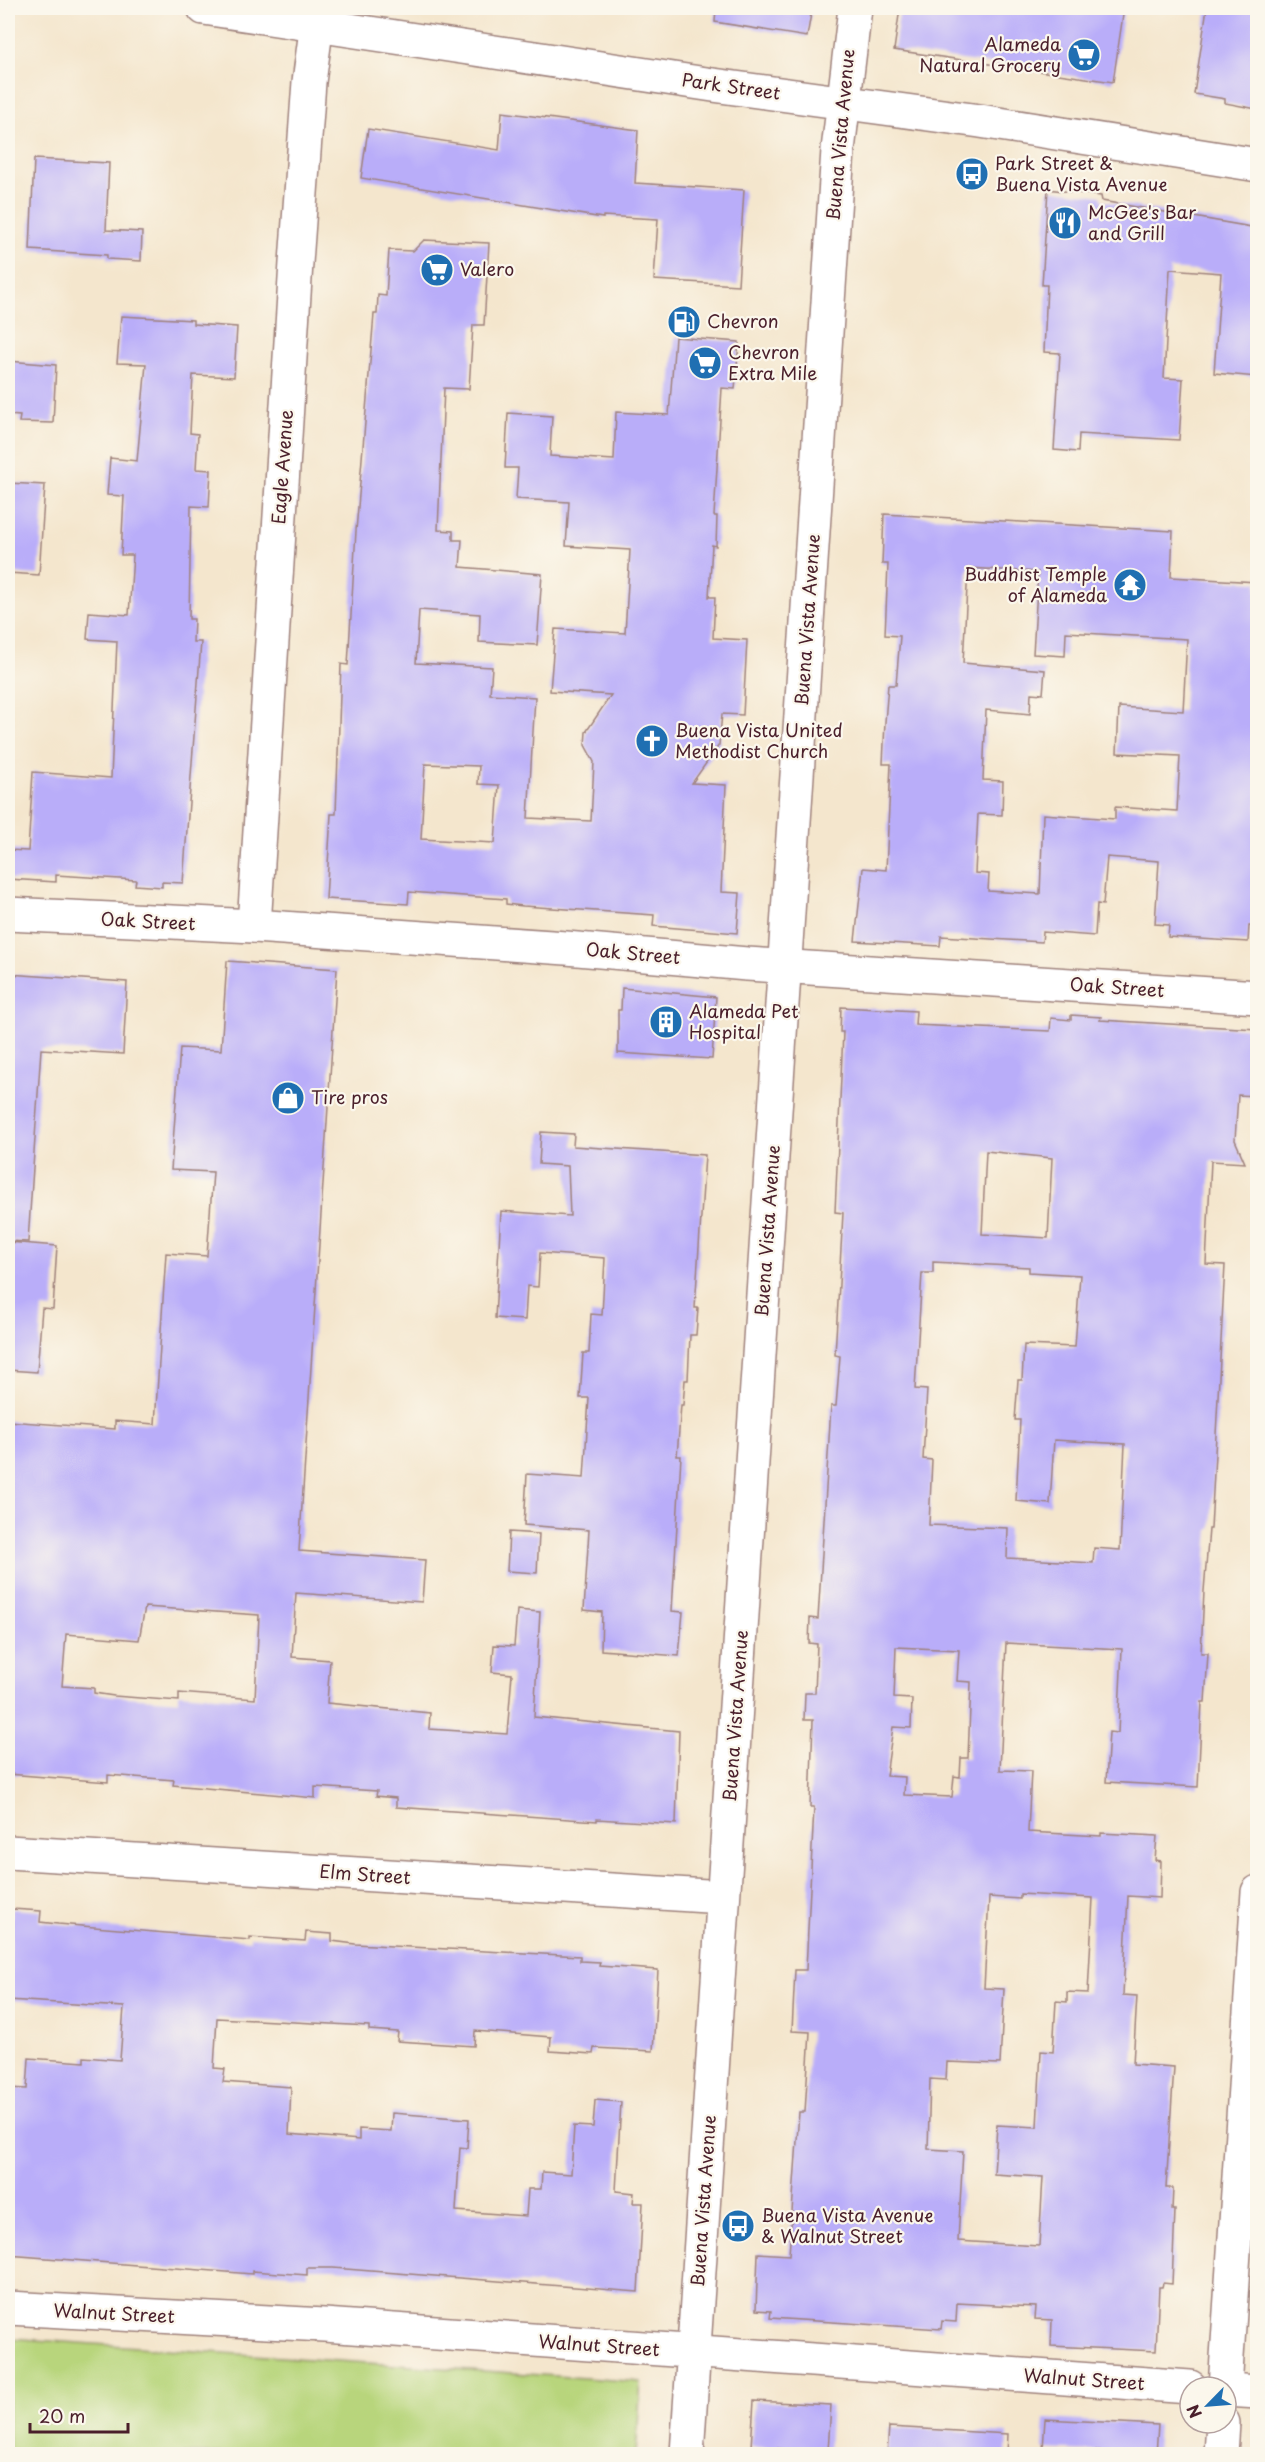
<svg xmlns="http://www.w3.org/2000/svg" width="1265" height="2462" font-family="'Playpen Sans',sans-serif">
	<rect width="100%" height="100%" fill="#fbf7ec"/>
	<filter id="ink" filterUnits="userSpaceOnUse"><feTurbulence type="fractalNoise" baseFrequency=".0167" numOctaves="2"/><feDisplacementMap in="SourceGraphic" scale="12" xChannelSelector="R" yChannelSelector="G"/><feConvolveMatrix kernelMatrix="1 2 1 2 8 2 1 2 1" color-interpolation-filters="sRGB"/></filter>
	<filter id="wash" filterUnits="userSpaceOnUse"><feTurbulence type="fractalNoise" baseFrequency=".008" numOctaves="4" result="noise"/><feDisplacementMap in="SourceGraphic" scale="24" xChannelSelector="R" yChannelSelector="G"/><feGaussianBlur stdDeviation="1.35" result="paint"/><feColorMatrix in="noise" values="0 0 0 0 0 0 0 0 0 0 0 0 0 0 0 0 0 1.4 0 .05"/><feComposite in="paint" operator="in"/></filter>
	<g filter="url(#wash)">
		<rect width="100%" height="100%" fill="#f4e6cd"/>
		<path fill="#b8d57c" stroke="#817a54" stroke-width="1.5" d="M 8,2338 L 641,2382 L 636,2454 L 8,2454 Z"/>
		<g id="blocks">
			<g fill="#b9adf9" fill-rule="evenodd">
				<path d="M 716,8 L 812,8 L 807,37 L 715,22 Z"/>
				<path d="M 900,8 L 1124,8 L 1113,82 L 894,50 Z"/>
				<path d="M 1207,8 L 1257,8 L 1257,109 L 1225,103 L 1225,99 L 1194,94 Z"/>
				<path d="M 502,112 L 638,130 L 635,183 L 744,190 L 738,285 L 654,280 L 658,219 L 603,216 L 603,218 L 361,178 L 368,129 L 499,150 Z"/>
				<path d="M 34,159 L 109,163 L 106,230 L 142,232 L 141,261 L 107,259 L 107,255 L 30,250 Z"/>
				<path d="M 1048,189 L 1101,196 L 1102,201 L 1257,228 L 1257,377 L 1214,373 L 1221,273 L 1170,269 L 1164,378 L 1183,379 L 1179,440 L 1079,434 L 1078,452 L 1054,450 L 1060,353 L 1044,352 L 1047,285 L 1042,285 Z"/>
				<path d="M 424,240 L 489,243 L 484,325 L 473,325 L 469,389 L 444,388 L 438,530 L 453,531 L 453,540 L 462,540 L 460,567 L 542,574 L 537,645 L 479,642 L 480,614 L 419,610 L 416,663 L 492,667 L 490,694 L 535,697 L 528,818 L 591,821 L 594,762 L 585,745 L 586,732 L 611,695 L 550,691 L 555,629 L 625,633 L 630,550 L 566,546 L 569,502 L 516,499 L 518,468 L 505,468 L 508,413 L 552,416 L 550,456 L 614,460 L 616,412 L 669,415 L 675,337 L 739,342 L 735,389 L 722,388 L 714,516 L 717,516 L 716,546 L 712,545 L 709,597 L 715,597 L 713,638 L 747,640 L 743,715 L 722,714 L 719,745 L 692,783 L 726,785 L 721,892 L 740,893 L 737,933 L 653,926 L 654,915 L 523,906 L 506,904 L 506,899 L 409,892 L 408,904 L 326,899 L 331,814 L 336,814 L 341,664 L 348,665 L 356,531 L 374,314 L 377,314 L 378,295 L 386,296 L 389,250 L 413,251 ZM 425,764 L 479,766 L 478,784 L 499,785 L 495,843 L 421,839 Z"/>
				<path d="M 121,316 L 193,320 L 193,324 L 237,327 L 234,377 L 193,375 L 190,433 L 198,434 L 196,469 L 211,470 L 209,507 L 191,506 L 189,619 L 194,619 L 193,642 L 201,642 L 183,883 L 162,882 L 162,887 L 135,885 L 136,880 L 56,875 L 56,882 L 8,879 L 8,850 L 28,851 L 33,772 L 111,778 L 117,641 L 87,639 L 89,612 L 129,615 L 133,555 L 121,555 L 124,496 L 107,495 L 110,458 L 137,461 L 146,364 L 117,363 Z"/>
				<path d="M 8,361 L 56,365 L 53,423 L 19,422 L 20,416 L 8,415 Z"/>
				<path d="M 8,483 L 45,485 L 39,575 L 8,573 Z"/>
				<path d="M 884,514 L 1173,531 L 1171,577 L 1257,582 L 1257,926 L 1249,926 L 1248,942 L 1168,937 L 1169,925 L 1155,924 L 1159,861 L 1107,857 L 1103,905 L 1097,904 L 1095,936 L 1043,932 L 1042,942 L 941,936 L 940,946 L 855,941 L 863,868 L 886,870 L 891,764 L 883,764 L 885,722 L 888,685 L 896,685 L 900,636 L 885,635 L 888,564 L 882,564 ZM 968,568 L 1038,572 L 1033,654 L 1065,656 L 1066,632 L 1187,639 L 1183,711 L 1119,707 L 1117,753 L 1180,756 L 1177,811 L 1115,807 L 1115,819 L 1043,814 L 1040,894 L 988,891 L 989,874 L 975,873 L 978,814 L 1002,815 L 1003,781 L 983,780 L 986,710 L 1030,714 L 1031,693 L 1043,694 L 1045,670 L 963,663 Z"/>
				<path d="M 227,961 L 337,969 L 299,1551 L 425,1560 L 422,1602 L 296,1593 L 292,1657 L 330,1660 L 327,1703 L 430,1713 L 429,1729 L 507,1734 L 512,1674 L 492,1672 L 494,1645 L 514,1646 L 517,1610 L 540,1612 L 534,1717 L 679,1731 L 676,1824 L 597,1819 L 597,1821 L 396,1807 L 396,1798 L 376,1796 L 377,1791 L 315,1787 L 315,1798 L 173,1785 L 174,1780 L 108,1775 L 108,1782 L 8,1774 L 8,1421 L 115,1429 L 115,1421 L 155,1424 L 166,1253 L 207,1256 L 213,1172 L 171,1170 L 180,1048 L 221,1050 ZM 145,1607 L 259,1615 L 255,1699 L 179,1693 L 179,1701 L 114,1696 L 94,1693 L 94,1688 L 62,1686 L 66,1634 L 139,1640 Z"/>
				<path d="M 8,974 L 127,982 L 123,1054 L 41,1049 L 28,1242 L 8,1241 Z"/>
				<path d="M 622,988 L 716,997 L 712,1059 L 618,1053 L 618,1010 L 621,1010 Z"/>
				<path d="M 841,1007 L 916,1011 L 915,1025 L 1050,1031 L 1051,1018 L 1071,1020 L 1071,1015 L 1101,1017 L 1100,1020 L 1257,1029 L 1257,1096 L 1238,1095 L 1235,1140 L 1245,1163 L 1211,1161 L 1206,1264 L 1225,1265 L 1211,1529 L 1209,1529 L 1204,1591 L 1201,1653 L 1208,1653 L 1205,1702 L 1202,1702 L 1198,1787 L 1106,1782 L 1109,1732 L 1118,1733 L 1122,1649 L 1006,1643 L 1000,1770 L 1031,1771 L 1028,1832 L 1101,1836 L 1101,1833 L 1157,1836 L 1155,1860 L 1161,1861 L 1160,1898 L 1128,1896 L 1123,1995 L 1137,1996 L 1133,2064 L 1174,2067 L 1166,2188 L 1173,2188 L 1172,2210 L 1175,2210 L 1172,2284 L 1163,2283 L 1162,2287 L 1159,2287 L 1156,2351 L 1051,2346 L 1052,2320 L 1035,2319 L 1036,2307 L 957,2303 L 956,2322 L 942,2321 L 941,2329 L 770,2318 L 771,2311 L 756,2310 L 758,2253 L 789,2255 L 799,2112 L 805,2112 L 810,2032 L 792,2031 L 795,1970 L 806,1970 L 814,1807 L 810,1807 L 813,1720 L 804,1720 L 805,1693 L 815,1693 L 817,1644 L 809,1643 L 810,1618 L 818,1619 L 831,1406 L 836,1406 L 840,1356 L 835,1355 L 843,1213 L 835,1212 L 843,1032 L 840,1032 ZM 986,1151 L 1052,1158 L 1048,1238 L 982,1234 ZM 933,1262 L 1029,1267 L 1029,1272 L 1080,1275 L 1075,1347 L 1024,1345 L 1022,1380 L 1018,1380 L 1015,1420 L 1020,1420 L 1016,1501 L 1050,1504 L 1054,1440 L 1125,1444 L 1120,1550 L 1094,1548 L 1093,1563 L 1007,1558 L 1008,1528 L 929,1525 L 932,1460 L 923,1459 L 927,1390 L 915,1389 L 922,1273 L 933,1273 ZM 896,1647 L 959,1650 L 957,1681 L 971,1682 L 968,1758 L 961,1758 L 960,1777 L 954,1776 L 952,1797 L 904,1795 L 905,1777 L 886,1776 L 893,1727 L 911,1728 L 912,1699 L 894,1698 ZM 1020,1894 L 1093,1898 L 1088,1993 L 1067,1992 L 1067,2002 L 1056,2001 L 1053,2052 L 1041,2051 L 1037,2127 L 997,2125 L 994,2174 L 1043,2177 L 1039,2246 L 958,2241 L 963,2151 L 928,2149 L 930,2079 L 946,2080 L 947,2062 L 1000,2064 L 1004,1989 L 984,1988 L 989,1897 L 1020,1899 Z"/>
				<path d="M 541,1132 L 574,1134 L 573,1146 L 705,1155 L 695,1308 L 698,1308 L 696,1335 L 690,1335 L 688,1380 L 685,1380 L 683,1405 L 681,1405 L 677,1456 L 681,1456 L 672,1611 L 683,1612 L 679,1656 L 601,1650 L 602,1612 L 584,1610 L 589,1530 L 524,1525 L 527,1474 L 584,1478 L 589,1398 L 580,1398 L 583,1353 L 589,1353 L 591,1314 L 602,1315 L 605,1258 L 540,1253 L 538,1287 L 527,1286 L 525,1320 L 495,1318 L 501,1211 L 570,1216 L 568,1166 L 539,1164 Z"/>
				<path d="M 8,1242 L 57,1246 L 53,1309 L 42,1308 L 37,1372 L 8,1370 Z"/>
				<path d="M 509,1532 L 539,1534 L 537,1573 L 507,1571 Z"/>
				<path d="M 12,1909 L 41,1911 L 40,1922 L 58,1924 L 250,1940 L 250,1937 L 305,1941 L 306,1932 L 332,1934 L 332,1941 L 355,1944 L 580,1956 L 580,1961 L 600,1962 L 599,1966 L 658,1970 L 653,2051 L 594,2048 L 593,2054 L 550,2051 L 551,2037 L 475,2031 L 474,2046 L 397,2041 L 398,2032 L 369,2030 L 369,2026 L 217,2018 L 214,2068 L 225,2069 L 223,2082 L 291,2087 L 289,2134 L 359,2140 L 359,2129 L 391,2131 L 392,2113 L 469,2119 L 467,2148 L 460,2147 L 456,2211 L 526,2216 L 528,2189 L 541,2189 L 542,2172 L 571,2174 L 574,2126 L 593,2127 L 595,2100 L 621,2102 L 616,2191 L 634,2193 L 633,2203 L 643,2203 L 638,2292 L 333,2268 L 307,2268 L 307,2275 L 252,2271 L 252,2274 L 8,2255 L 8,2088 L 27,2089 L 29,2058 L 84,2062 L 84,2057 L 120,2060 L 124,2007 L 8,2000 Z"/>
				<path d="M 754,2401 L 831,2405 L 828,2451 L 751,2447 Z"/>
				<path d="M 1045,2419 L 1158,2425 L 1156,2454 L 1043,2449 Z"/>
				<path d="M 889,2427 L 1008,2434 L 1007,2454 L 887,2454 Z"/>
			</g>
		</g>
	</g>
	<g filter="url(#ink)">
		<use href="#blocks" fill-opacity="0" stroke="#9f827c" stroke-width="1.5"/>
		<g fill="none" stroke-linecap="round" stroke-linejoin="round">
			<g stroke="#9f827c" stroke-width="36">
				<g id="street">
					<path d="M 8,914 L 254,926 L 566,948 L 747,964 L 1258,997"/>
					<path d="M 254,926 L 296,263 L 309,82 L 319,8"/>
					<path d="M 8,1852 L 723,1897"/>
					<path d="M 8,2308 L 324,2325 L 1190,2387"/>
					<path d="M 1225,2387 L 1258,1892"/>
					<path d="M 1226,2390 L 1258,2392"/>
					<path d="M 687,2454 L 838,150 L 855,8"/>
					<path d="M 1221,2454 L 1223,2423"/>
				</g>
			</g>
			<g stroke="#9f827c" stroke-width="36">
				<path id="secondary" d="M 204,8 L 713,85 L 980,121 L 1258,165"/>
			</g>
			<use href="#street" stroke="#fff" stroke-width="33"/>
			<use href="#secondary" stroke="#fff" stroke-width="33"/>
		</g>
	</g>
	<defs>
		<g id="supermarket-disc" transform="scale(1.725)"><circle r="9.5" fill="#1f6fb2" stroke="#fbf7ec"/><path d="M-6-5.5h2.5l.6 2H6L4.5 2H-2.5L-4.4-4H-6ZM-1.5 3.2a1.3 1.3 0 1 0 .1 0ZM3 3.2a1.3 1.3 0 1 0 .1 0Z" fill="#fff"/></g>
		<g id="bus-disc" transform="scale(1.725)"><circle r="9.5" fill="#1f6fb2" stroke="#fbf7ec"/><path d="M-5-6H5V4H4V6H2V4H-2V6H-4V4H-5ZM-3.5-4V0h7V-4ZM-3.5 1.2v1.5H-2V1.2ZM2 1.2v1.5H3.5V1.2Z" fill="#fff"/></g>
		<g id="restaurant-disc" transform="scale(1.725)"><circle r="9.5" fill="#1f6fb2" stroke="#fbf7ec"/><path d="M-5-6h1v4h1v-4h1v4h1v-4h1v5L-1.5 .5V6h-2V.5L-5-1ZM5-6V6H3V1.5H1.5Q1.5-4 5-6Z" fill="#fff"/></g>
		<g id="fuel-disc" transform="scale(1.725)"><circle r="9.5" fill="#1f6fb2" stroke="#fbf7ec"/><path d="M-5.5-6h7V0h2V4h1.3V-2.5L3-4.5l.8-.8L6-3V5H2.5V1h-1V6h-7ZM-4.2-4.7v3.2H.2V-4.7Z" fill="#fff"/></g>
		<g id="temple-disc" transform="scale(1.725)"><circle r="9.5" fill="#1f6fb2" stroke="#fbf7ec"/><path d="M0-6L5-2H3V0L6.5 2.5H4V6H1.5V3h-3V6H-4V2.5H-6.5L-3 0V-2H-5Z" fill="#fff"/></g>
		<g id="church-disc" transform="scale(1.725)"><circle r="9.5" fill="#1f6fb2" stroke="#fbf7ec"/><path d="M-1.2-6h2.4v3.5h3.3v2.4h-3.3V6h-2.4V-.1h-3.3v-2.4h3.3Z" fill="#fff"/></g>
		<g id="building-disc" transform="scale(1.725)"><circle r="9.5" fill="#1f6fb2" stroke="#fbf7ec"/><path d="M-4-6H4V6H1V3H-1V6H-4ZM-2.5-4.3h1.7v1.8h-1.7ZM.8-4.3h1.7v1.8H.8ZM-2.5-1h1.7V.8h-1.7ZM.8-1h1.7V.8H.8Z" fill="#fff"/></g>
		<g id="shop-disc" transform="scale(1.725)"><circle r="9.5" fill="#1f6fb2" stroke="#fbf7ec"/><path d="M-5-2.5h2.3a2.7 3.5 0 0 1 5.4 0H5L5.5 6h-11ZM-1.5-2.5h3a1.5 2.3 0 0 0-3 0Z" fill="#fff"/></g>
	</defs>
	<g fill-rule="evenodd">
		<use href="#supermarket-disc" x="1084" y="55"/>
		<use href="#bus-disc" x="972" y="174"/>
		<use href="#restaurant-disc" x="1065" y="223"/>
		<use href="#supermarket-disc" x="437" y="270"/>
		<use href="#fuel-disc" x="684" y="322"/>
		<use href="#supermarket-disc" x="705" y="363"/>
		<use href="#temple-disc" x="1130" y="585"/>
		<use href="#church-disc" x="652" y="741"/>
		<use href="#building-disc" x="666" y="1022"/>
		<use href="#shop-disc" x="288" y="1098"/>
		<use href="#bus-disc" x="738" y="2226"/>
	</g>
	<g text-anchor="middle" stroke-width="4.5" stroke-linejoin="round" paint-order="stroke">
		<g font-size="18" fill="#4a1f2b" stroke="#fbf7ec" text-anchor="start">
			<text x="1061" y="51" text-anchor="end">Alameda<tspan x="1061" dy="21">Natural Grocery</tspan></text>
			<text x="995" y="170">Park Street &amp;<tspan x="995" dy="21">Buena Vista Avenue</tspan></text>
			<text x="1088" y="219">McGee's Bar<tspan x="1088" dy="21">and Grill</tspan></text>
			<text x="460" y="276">Valero</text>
			<text x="707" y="328">Chevron</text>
			<text x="728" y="359">Chevron<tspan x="728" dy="21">Extra Mile</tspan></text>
			<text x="1107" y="581" text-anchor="end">Buddhist Temple<tspan x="1107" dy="21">of Alameda</tspan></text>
			<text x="675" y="737">Buena Vista United<tspan x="675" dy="21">Methodist Church</tspan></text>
			<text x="689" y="1018">Alameda Pet<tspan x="689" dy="21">Hospital</tspan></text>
			<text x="311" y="1104">Tire pros</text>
			<text x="761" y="2222">Buena Vista Avenue<tspan x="761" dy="21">&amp; Walnut Street</tspan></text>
		</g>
		<g font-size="18" fill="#4a1f2b" stroke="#fbf7ec">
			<text transform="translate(731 87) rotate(8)" y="6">Park Street</text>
			<text transform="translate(841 135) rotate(-85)" y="6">Buena Vista Avenue</text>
			<text transform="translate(283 467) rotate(-86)" y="6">Eagle Avenue</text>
			<text transform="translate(808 620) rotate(-86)" y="6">Buena Vista Avenue</text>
			<text transform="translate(148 922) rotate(3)" y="6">Oak Street</text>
			<text transform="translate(633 954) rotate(5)" y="6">Oak Street</text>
			<text transform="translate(1117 988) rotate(4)" y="6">Oak Street</text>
			<text transform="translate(768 1231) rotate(-86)" y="6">Buena Vista Avenue</text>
			<text transform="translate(736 1716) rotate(-86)" y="6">Buena Vista Avenue</text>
			<text transform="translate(365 1875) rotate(4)" y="6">Elm Street</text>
			<text transform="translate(704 2201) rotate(-86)" y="6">Buena Vista Avenue</text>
			<text transform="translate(114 2314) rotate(3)" y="6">Walnut Street</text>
			<text transform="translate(599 2346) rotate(4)" y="6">Walnut Street</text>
			<text transform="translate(1084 2380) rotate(4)" y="6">Walnut Street</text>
		</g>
	</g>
	<rect width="1265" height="2462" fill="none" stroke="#fbf7ec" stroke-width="30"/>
	<g transform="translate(1208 2405) rotate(245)"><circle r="28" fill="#fbf7ec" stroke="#b4a19f" stroke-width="1.5"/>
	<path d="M0-4.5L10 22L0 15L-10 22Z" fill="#1f6fb2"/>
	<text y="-9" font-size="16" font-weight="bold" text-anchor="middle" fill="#4a1f2b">N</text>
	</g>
	<path d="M30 2423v9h98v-9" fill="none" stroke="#4a1f2b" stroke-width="3"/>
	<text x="39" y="2423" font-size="18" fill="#4a1f2b" stroke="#fbf7ec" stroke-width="4.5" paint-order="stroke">20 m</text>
</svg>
